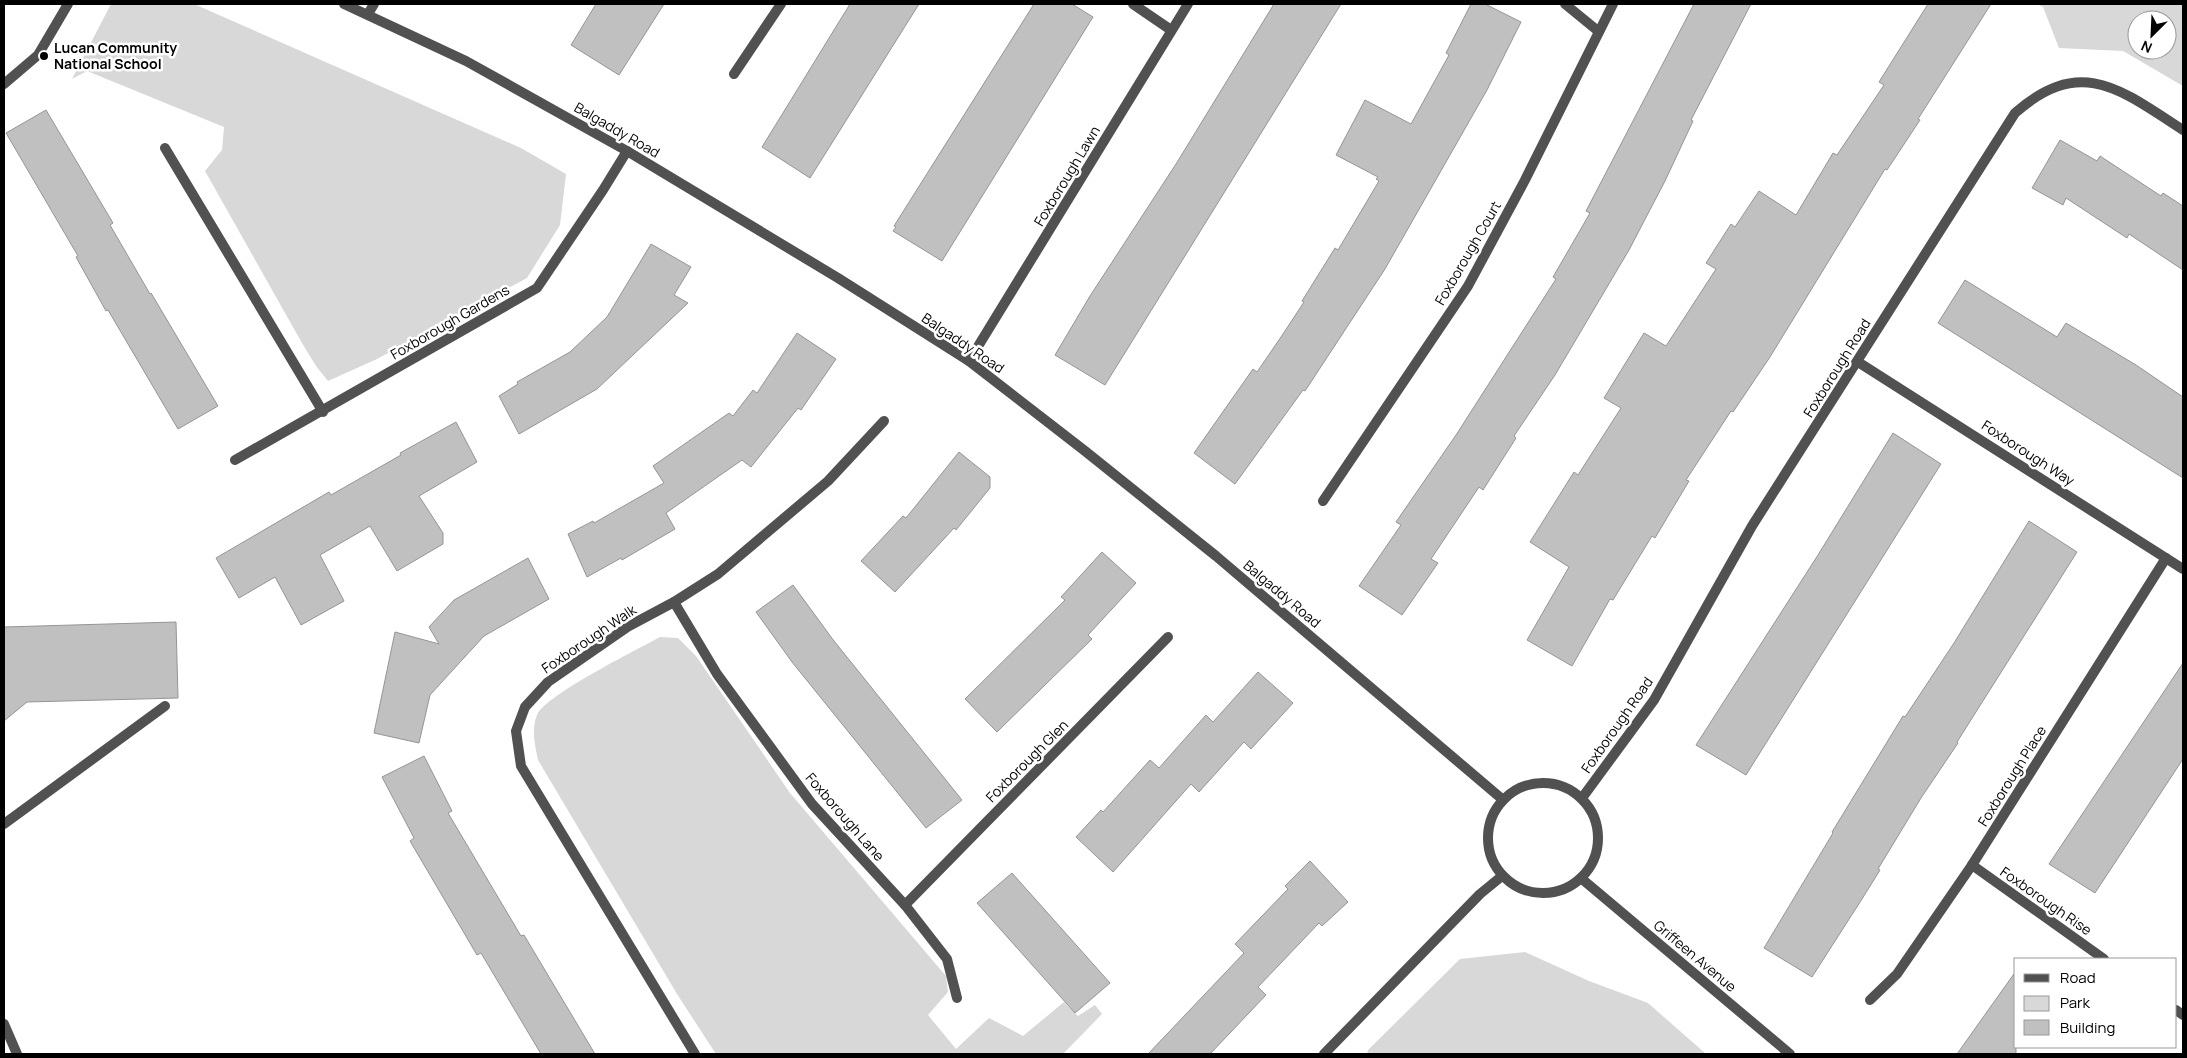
<svg xmlns="http://www.w3.org/2000/svg" width="2187" height="1058" font-family="Manrope,sans-serif">
	<rect width="100%" height="100%" fill="#fff"/>
	<g fill="#d8d8d8" fill-rule="evenodd">
		<path d="M 111,4 L 194,4 L 521,148 L 566,174 L 560,225 L 527,278 L 377,359 L 328,381 L 316,366 L 302,343 L 205,171 L 222,150 L 224,127 L 87,71 L 72,79 Z"/>
		<path d="M 2037,4 L 2183,4 L 2183,86 L 2123,51 L 2059,48 L 2043,7 ZM 2137,20 L 2167,20 L 2167,50 L 2137,50 Z"/>
		<path d="M 660,637 L 678,638 L 696,656 L 790,793 L 946,976 L 948,992 L 928,1015 L 956,1049 L 989,1018 L 1023,1036 L 1064,1002 L 1078,1016 L 1095,1005 L 1102,1014 L 1063,1054 L 716,1054 L 677,994 L 538,760 C 535,745 531,730 537,715 C 545,695 637,650 660,637 Z"/>
		<path d="M 1525,952 L 1589,981 L 1648,1003 L 1706,1054 L 1367,1054 L 1368,1050 L 1460,959 Z"/>
	</g>
	<g fill="#c0c0c0" stroke="#959595">
		<path d="M 596,4 L 664,4 L 619,75 L 571,45 Z"/>
		<path d="M 850,4 L 919,4 L 810,178 L 762,147 Z"/>
		<path d="M 1034,4 L 1072,4 L 1093,17 L 942,261 L 893,231 L 896,227 L 894,226 Z"/>
		<path d="M 1274,4 L 1341,4 L 1105,385 L 1055,355 L 1090,296 L 1176,164 Z"/>
		<path d="M 1471,4 L 1485,4 L 1521,22 L 1487,90 L 1385,269 L 1305,391 L 1303,390 L 1235,484 L 1194,453 L 1253,369 L 1257,372 L 1281,337 L 1304,302 L 1302,301 L 1335,248 L 1338,250 L 1379,181 L 1376,179 L 1378,177 L 1336,155 L 1365,100 L 1411,124 L 1449,55 L 1446,53 Z"/>
		<path d="M 1694,4 L 1751,4 L 1691,120 L 1693,121 L 1665,181 L 1629,250 L 1555,375 L 1514,436 L 1516,438 L 1483,490 L 1479,487 L 1431,559 L 1438,563 L 1402,615 L 1359,586 L 1401,525 L 1396,522 L 1456,435 L 1556,279 L 1553,277 L 1590,213 L 1586,211 Z"/>
		<path d="M 1928,4 L 1991,4 L 1918,119 L 1920,120 L 1887,170 L 1885,169 L 1770,357 L 1733,412 L 1731,411 L 1686,480 L 1689,481 L 1655,538 L 1652,536 L 1613,600 L 1610,599 L 1572,666 L 1527,640 L 1569,567 L 1530,542 L 1574,472 L 1578,475 L 1621,408 L 1604,398 L 1644,333 L 1666,346 L 1716,269 L 1706,263 L 1731,224 L 1735,227 L 1759,191 L 1796,215 L 1833,153 L 1837,155 L 1884,85 L 1879,82 Z"/>
		<path d="M 46,110 L 113,223 L 110,225 L 150,294 L 151,293 L 218,406 L 178,429 L 108,310 L 106,311 L 76,257 L 78,256 L 6,133 Z"/>
		<path d="M 2060,140 L 2097,161 L 2100,156 L 2161,196 L 2163,193 L 2183,206 L 2183,270 L 2129,234 L 2127,238 L 2066,198 L 2063,205 L 2032,188 Z"/>
		<path d="M 651,244 L 691,267 L 674,295 L 688,303 L 597,389 L 519,434 L 499,396 L 518,384 L 517,382 L 570,352 L 607,317 Z"/>
		<path d="M 1965,280 L 2057,337 L 2066,323 L 2136,365 L 2183,397 L 2183,478 L 1938,323 Z"/>
		<path d="M 797,333 L 836,359 L 801,410 L 798,408 L 751,467 L 742,460 L 666,513 L 675,529 L 622,560 L 621,558 L 587,577 L 568,534 L 593,521 L 594,523 L 664,483 L 653,466 L 729,413 L 733,416 L 753,390 L 757,393 Z"/>
		<path d="M 456,422 L 477,462 L 419,496 L 443,533 L 443,544 L 397,571 L 370,526 L 320,555 L 344,601 L 301,625 L 275,577 L 239,598 L 216,558 L 329,492 L 331,495 L 401,455 L 400,453 Z"/>
		<path d="M 1893,433 L 1941,464 L 1746,775 L 1696,745 L 1818,555 Z"/>
		<path d="M 959,452 L 990,477 L 990,488 L 956,530 L 954,528 L 895,592 L 861,561 L 903,516 L 906,518 Z"/>
		<path d="M 2029,521 L 2077,552 L 1957,742 L 1958,743 L 1921,798 L 1878,869 L 1880,870 L 1862,899 L 1812,977 L 1764,948 L 1833,833 L 1832,832 L 1903,716 L 1905,717 L 1954,643 Z"/>
		<path d="M 1102,552 L 1136,583 L 1088,635 L 1092,639 L 997,732 L 965,699 L 1065,600 L 1061,597 Z"/>
		<path d="M 528,558 L 549,599 L 484,636 L 430,695 L 419,743 L 374,733 L 395,632 L 439,644 L 429,627 L 454,600 Z"/>
		<path d="M 793,585 L 834,641 L 962,800 L 926,828 L 792,662 L 756,612 Z"/>
		<path d="M 176,622 L 178,698 L 27,702 L 4,721 L 4,627 Z"/>
		<path d="M 2183,663 L 2183,759 L 2095,893 L 2049,864 Z"/>
		<path d="M 1258,672 L 1293,703 L 1251,749 L 1244,742 L 1199,792 L 1191,784 L 1113,872 L 1076,837 L 1101,810 L 1103,812 L 1150,760 L 1159,768 L 1206,715 L 1213,722 Z"/>
		<path d="M 424,756 L 452,811 L 448,813 L 521,936 L 524,935 L 595,1054 L 541,1054 L 481,953 L 477,955 L 410,841 L 414,838 L 382,777 Z"/>
		<path d="M 1310,861 L 1348,902 L 1322,926 L 1319,923 L 1258,987 L 1266,995 L 1210,1054 L 1148,1054 L 1244,953 L 1235,944 L 1288,889 L 1285,886 Z"/>
		<path d="M 1012,873 L 1110,983 L 1075,1013 L 977,903 Z"/>
		<path d="M 2016,971 L 2016,1054 L 1957,1054 Z"/>
	</g>
	<g fill="none" stroke-linecap="round" stroke-linejoin="round">
		<g stroke="#515151" stroke-width="10">
			<path d="M 368,14 L 374,4"/>
			<path d="M 4,84 L 38,55 L 68,4"/>
			<path d="M 4,824 L 165,706"/>
			<path d="M 4,1024 L 17,1054"/>
		</g>
		<g stroke="#515151" stroke-width="10">
			<path d="M 1133,4 L 1171,30"/>
			<path d="M 1565,4 L 1598,31"/>
			<path d="M 734,74 L 781,4"/>
			<path d="M 165,148 L 323,412"/>
			<path d="M 969,361 L 1188,4"/>
			<path d="M 1858,362 L 2183,569"/>
			<path d="M 235,460 L 537,288 L 603,190 L 627,151"/>
			<path d="M 1323,501 L 1468,286 L 1525,180 L 1613,4"/>
			<path d="M 674,602 L 717,674 L 812,804 L 905,905 L 947,959 L 957,998"/>
			<path d="M 1582,798 L 1654,700 L 1752,526 L 2015,113 C 2081,55 2121,90 2183,130"/>
			<path d="M 1972,865 L 2104,959"/>
			<path d="M 905,905 L 1168,637"/>
			<path d="M 1870,1000 L 1897,974 L 1972,865 L 2166,558"/>
			<path d="M 2176,1010 L 2183,1015"/>
			<path d="M 695,1054 L 521,766 L 516,731 L 525,707 L 548,682 L 629,626 L 674,602 L 718,574 L 828,481 L 884,421"/>
			<path d="M 1324,1054 L 1480,894 L 1502,876"/>
		</g>
		<g stroke="#515151" stroke-width="10">
			<path d="M 344,4 L 466,61 L 627,151 L 838,278 L 969,361 L 1085,451 L 1216,556 L 1502,799"/>
			<circle cx="1543" cy="838" r="55"/>
			<path d="M 1582,879 L 1790,1054"/>
		</g>
	</g>
	<circle fill="#000" stroke="#fff" stroke-width="2" cx="44" cy="56" r="5"/>
	<g text-anchor="middle" stroke-width="5" stroke-linejoin="round" paint-order="stroke">
		<g font-size="14" font-weight="bold" fill="#000" stroke="#fff" text-anchor="start">
			<text x="54" y="53">Lucan Community<tspan x="54" dy="16">National School</tspan></text>
		</g>
		<g font-size="14" fill="#000" stroke="#fff">
			<text transform="translate(617 130) rotate(30)" y="5">Balgaddy Road</text>
			<text transform="translate(1067 176) rotate(-59)" y="5">Foxborough Lawn</text>
			<text transform="translate(1468 253) rotate(-60)" y="5">Foxborough Court</text>
			<text transform="translate(450 322) rotate(-30)" y="5">Foxborough Gardens</text>
			<text transform="translate(963 343) rotate(34)" y="5">Balgaddy Road</text>
			<text transform="translate(1837 368) rotate(-58)" y="5">Foxborough Road</text>
			<text transform="translate(2028 453) rotate(33)" y="5">Foxborough Way</text>
			<text transform="translate(1282 594) rotate(40)" y="5">Balgaddy Road</text>
			<text transform="translate(589 639) rotate(-34)" y="5">Foxborough Walk</text>
			<text transform="translate(1617 725) rotate(-55)" y="5">Foxborough Road</text>
			<text transform="translate(1027 761) rotate(-45)" y="5">Foxborough Glen</text>
			<text transform="translate(2012 776) rotate(-58)" y="5">Foxborough Place</text>
			<text transform="translate(845 817) rotate(49)" y="5">Foxborough Lane</text>
			<text transform="translate(2046 901) rotate(35)" y="5">Foxborough Rise</text>
			<text transform="translate(1695 956) rotate(40)" y="5">Griffeen Avenue</text>
		</g>
	</g>
	<rect width="2187" height="1058" fill="none" stroke="#000000" stroke-width="10"/>
	<rect x="2014" y="958" width="162" height="90" fill="#ffffff" stroke="#999999"/>
	<rect x="2024" y="974" width="25" height="8" fill="#515151" stroke="#999999"/>
	<text x="2060" y="983" font-size="15" fill="#000000">Road</text>
	<rect x="2024" y="996" width="25" height="15" fill="#d8d8d8" stroke="#999999"/>
	<text x="2060" y="1008" font-size="15" fill="#000000">Park</text>
	<rect x="2024" y="1020" width="25" height="15" fill="#c0c0c0" stroke="#999999"/>
	<text x="2060" y="1033" font-size="15" fill="#000000">Building</text>
	<g transform="translate(2152 35) rotate(204)"><circle r="24" fill="#ffffff" stroke="#999999"/>
	<path d="M0-4L9 19L0 12L-9 19Z" fill="#000000"/>
	<text y="-8" font-size="14" font-weight="bold" text-anchor="middle" fill="#000000">N</text>
	</g>
</svg>
